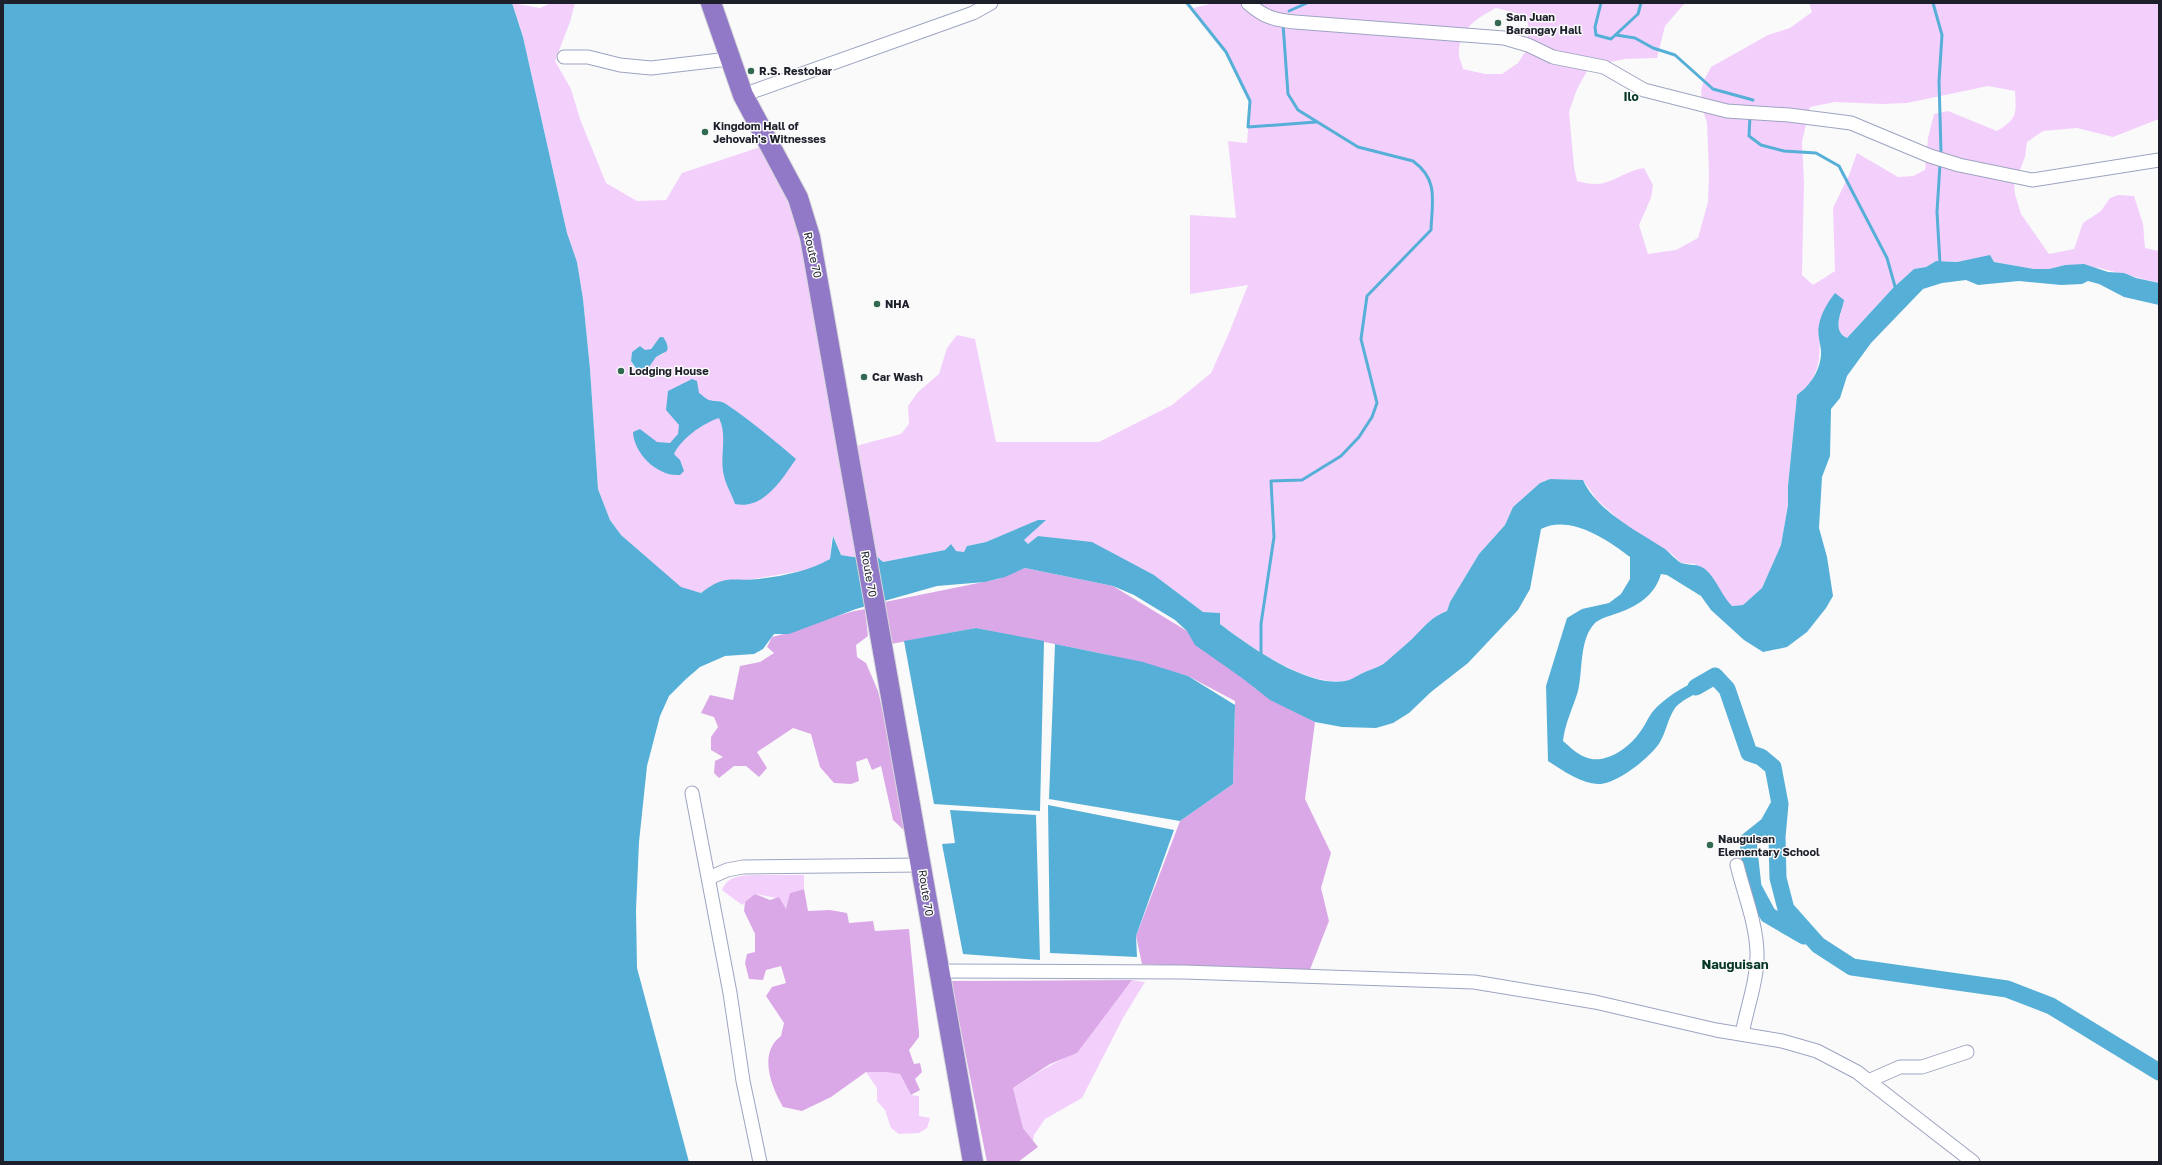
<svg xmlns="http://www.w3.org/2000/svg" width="2162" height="1165" font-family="'Golos Text',sans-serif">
	<rect width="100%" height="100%" fill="#fafafa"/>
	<g fill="#f3d0fc" fill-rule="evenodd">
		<path d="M 512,3 L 540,8 L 551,3 L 575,3 L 570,22 L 555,61 L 571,89 L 580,119 L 606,183 L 637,201 L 666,200 L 682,173 L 769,144 L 798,198 L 848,448 L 901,434 L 909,424 L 908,406 L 918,392 L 939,374 L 947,348 L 957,335 L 975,339 L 996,442 L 1099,442 L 1172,405 L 1211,373 L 1229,333 L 1248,285 L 1190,294 L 1190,215 L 1236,218 L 1228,141 L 1247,143 L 1250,101 L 1226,52 L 1193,8 L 1214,3 L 1685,3 L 1665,26 L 1657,58 L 1625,59 L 1590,66 L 1577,89 L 1569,112 L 1574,167 L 1577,181 C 1611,191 1615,173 1644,168 L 1653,185 L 1651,198 L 1639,225 L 1648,254 L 1676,250 L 1698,238 L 1708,202 L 1709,173 L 1707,123 L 1703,110 L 1701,91 L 1704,80 L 1711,67 L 1768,35 L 1790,28 L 1812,12 L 1809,3 L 2159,3 L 2159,119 L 2113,137 L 2077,128 L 2043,131 L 2027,142 L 2025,157 L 2014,185 L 2015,194 L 2021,214 L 2049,254 L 2074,249 L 2083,223 L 2101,211 L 2110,198 L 2118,195 L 2134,196 L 2143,224 L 2145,248 L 2159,251 L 2159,283 L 2099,268 L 2065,265 L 2049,269 L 2034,269 L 1994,262 L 1990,256 L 1957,262 L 1936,261 L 1926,267 L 1914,269 L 1893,288 L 1847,338 C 1836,333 1837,322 1841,313 L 1819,326 C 1820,354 1823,376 1797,395 L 1788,486 L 1788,505 L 1781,545 L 1762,588 L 1743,605 L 1732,606 L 1695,564 L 1681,563 L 1672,554 L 1631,530 L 1597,500 L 1583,480 L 1550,479 L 1540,483 L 1513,507 L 1505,525 L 1479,554 L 1450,602 L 1447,611 C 1431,617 1424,627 1412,639 C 1404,646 1395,654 1387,661 C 1382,666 1372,669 1365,672 C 1360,674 1354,678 1349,680 C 1310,690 1249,646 1220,624 L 1219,613 L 1203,612 L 1154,575 L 1119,557 L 1069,540 L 1038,536 L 1028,544 L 1024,540 L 1034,531 L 1020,528 L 986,542 L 967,546 L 964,552 L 945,550 L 883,562 L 875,555 L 853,557 L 841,555 L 834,537 L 832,537 L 830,559 L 813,569 L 711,586 L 702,593 L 681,588 L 621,535 L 610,520 L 598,489 L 590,369 L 583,299 L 577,262 L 567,233 L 523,37 ZM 1496,8 L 1516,13 L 1528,23 L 1527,49 L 1518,63 L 1502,74 L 1485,74 L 1463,69 C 1462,64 1458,56 1459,51 C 1460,28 1479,17 1496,8 ZM 1988,86 L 2015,91 C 2016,114 2018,118 1997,131 L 1948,111 L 1934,114 L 1928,138 L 1925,170 L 1913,176 L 1898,177 L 1857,153 L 1849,175 L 1833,208 L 1835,271 L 1813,285 L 1802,275 L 1804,183 L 1802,142 L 1810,107 L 1835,102 L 1883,104 L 1907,103 ZM 665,340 L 668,346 L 663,354 L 656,357 L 649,367 L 643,368 L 637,373 L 631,361 L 632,352 L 640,346 L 644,350 L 649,350 L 657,342 Z"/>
		<path d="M 753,875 L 804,875 L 804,889 L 790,893 L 786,910 L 776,898 L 755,894 L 742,905 L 722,890 C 728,876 739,876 753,875 Z"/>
		<path d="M 1132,980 L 1145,982 L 1123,1018 L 1082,1098 L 1045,1119 L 1034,1135 L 1033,1141 L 1023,1128 L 1013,1088 L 1042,1070 L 1070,1055 L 1087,1038 Z"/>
		<path d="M 866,1072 L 884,1072 L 900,1074 L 911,1095 L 919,1096 L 919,1116 L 930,1118 L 927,1128 L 919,1133 L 899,1134 L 891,1128 L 885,1110 L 877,1101 L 877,1088 Z"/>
	</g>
	<g fill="#dba8e7">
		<path d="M 1025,568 L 1113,586 L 1187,631 L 1256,689 L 1315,722 L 1305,799 L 1331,853 L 1321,888 L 1329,921 L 1309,972 L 1142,964 L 1136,936 L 1180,821 L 1233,784 L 1235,701 L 1188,676 L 1104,654 L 976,628 L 891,644 L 880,603 L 998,579 Z"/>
		<path d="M 865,609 L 868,636 L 856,645 L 857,657 L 866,663 L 878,691 L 892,751 L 908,834 L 893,820 L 881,766 L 872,770 L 867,758 L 856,762 L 859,781 L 851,784 L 834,783 L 820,767 L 811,734 L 793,728 L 757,752 L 767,768 L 759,777 L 746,766 L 734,766 L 719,778 L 714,773 L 715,761 L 723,757 L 711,750 L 711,737 L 718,727 L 714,717 L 701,713 L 710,695 L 733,700 L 740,666 L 760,662 L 774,653 L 767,647 L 772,637 C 804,630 834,614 865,609 Z"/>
		<path d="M 804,889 L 808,911 L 830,910 L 847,913 L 849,923 L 873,921 L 875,931 L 909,929 L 919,1032 L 919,1037 L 909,1050 L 914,1064 L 920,1063 L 922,1072 L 915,1079 L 920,1090 L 911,1095 L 900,1074 L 884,1072 L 866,1072 L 831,1097 L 802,1111 L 783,1107 C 771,1086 758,1053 781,1036 L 784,1023 L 766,996 L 772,987 L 786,983 L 781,966 L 766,970 L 763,980 L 749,979 L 745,963 L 747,954 L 755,952 L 755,934 L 744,911 L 745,902 L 755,894 L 770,900 L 779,897 L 786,909 L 790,893 Z"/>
		<path d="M 1132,980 L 1077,1053 L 1050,1064 L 1013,1088 L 1023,1128 L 1038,1147 L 1018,1162 L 987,1162 L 951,981 Z"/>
	</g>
	<g fill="#56afd7">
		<path d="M 3,3 L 512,3 L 523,37 L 567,233 L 577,262 L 583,299 L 590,369 L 598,489 L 610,520 L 621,535 L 681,587 L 701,593 C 727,573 731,582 759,579 C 783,576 809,571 830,559 L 833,536 L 841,555 L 853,557 L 875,555 L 883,562 L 945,550 L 951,544 L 956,551 L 964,552 L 967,546 L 986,542 L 1038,520 L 1046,520 L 1024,540 L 1028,544 L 1038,536 L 1092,542 L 1154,575 L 1203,612 L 1220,613 L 1220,624 C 1249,646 1311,691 1349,680 C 1354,678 1360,674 1365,672 C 1372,669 1382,666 1387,661 C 1395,654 1404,646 1412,639 C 1424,627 1431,617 1447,611 L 1450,602 L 1479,554 L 1505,525 L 1513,507 L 1540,483 L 1550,479 L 1583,480 C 1597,511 1637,531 1665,549 C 1670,553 1676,560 1681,563 C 1690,566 1697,563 1705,569 C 1716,578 1721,595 1732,606 L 1743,605 L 1762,588 L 1781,545 L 1788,505 L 1788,486 L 1797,395 C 1811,385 1822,368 1821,350 C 1820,342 1817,333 1819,325 C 1821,313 1828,302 1835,293 L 1844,300 C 1842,312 1831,331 1847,338 L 1893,288 L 1914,269 L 1926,267 L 1936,261 L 1957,262 L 1990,255 L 1994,262 L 2034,269 L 2049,269 L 2065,265 L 2084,264 L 2108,272 L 2124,273 L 2136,278 L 2159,283 L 2159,305 L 2124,297 L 2099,284 L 2088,281 L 2082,284 L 2061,285 L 2019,281 L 1978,285 L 1966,280 L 1942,283 L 1923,289 L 1871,343 L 1847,376 L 1840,398 L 1831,409 L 1830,456 L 1822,477 L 1819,528 L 1827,557 L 1833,596 L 1826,608 L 1807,632 L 1787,647 L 1763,652 L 1744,640 L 1711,610 L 1701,596 L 1667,575 L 1661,574 C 1654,597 1636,607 1615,614 C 1607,617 1601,618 1595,623 C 1579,639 1583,671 1578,691 C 1573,708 1565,723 1563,741 C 1570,747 1577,754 1585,757 C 1605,766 1630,747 1640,732 C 1645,726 1649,715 1655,709 C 1667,696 1697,677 1715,676 L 1711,686 C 1702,690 1680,701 1675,708 C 1668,718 1666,732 1660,742 C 1651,757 1616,785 1598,784 C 1580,783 1562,770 1548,761 L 1546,686 L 1567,618 L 1582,609 L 1609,603 L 1621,594 L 1630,579 L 1630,557 C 1608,540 1570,514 1541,529 L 1530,589 L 1518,610 L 1468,663 L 1431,692 L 1409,713 L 1393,723 L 1376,728 L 1342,727 L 1315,722 L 1270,700 L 1242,678 L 1195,645 L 1187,631 L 1175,620 L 1134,595 L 1113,586 L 1025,568 L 1005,577 L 985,582 L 937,586 L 856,609 L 789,634 L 774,634 L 763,649 L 754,654 L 725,656 L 700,667 L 686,679 L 669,696 L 660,716 L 647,766 L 639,842 L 636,910 L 637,968 L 689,1162 L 3,1162 Z"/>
		<path d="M 660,337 L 663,337 C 666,341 669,346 667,351 L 656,357 L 647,370 L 643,368 L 640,374 L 631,361 L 632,352 L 640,346 L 645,350 L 651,349 Z"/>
		<path d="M 692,379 L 697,381 L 699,393 C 702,395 706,399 709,400 C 716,402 720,400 726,404 C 751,421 774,440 796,459 C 782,479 764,510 735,504 C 732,495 726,485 724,476 C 719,457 728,436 719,418 C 703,423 681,439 674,454 L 680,460 L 684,471 L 680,475 C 658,477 634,454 633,432 L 640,429 L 657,442 L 670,443 L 678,434 L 679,425 L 666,410 L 668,391 Z"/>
		<path d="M 976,628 L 1044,641 L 1040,811 L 934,804 L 904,641 Z"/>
		<path d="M 1055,644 L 1143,662 L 1188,676 L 1235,705 L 1233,784 L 1180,821 L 1049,799 Z"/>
		<path d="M 1048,805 L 1174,830 L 1136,936 L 1137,957 L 1050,953 Z"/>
		<path d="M 950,810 L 1036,815 L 1040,960 L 963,954 L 942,844 L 955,843 Z"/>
	</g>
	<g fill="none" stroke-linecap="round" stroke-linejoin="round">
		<g stroke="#56afd7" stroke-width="3">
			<path d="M 1187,3 L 1226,52 L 1250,101 L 1248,127 L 1316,122"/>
			<path d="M 1601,3 L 1595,27 L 1596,35 L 1611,39 L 1638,14 L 1641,3"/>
			<path d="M 1933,3 L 1942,35 L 1939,81 L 1941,152"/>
			<path d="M 1289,11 L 1307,3"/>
			<path d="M 1616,35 L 1635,38 L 1653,48 L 1675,55 L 1713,89 L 1753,100"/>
			<path d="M 1750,116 L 1749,136 L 1761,145 L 1784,151 L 1816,153 L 1839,166 L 1887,258 L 1896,290"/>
			<path d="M 1940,164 L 1937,212 L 1940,264"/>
			<path d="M 1261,656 L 1261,624 L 1274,537 L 1271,481 L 1302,480 L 1341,456 L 1359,437 L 1372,417 L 1377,403 L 1361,339 L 1367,296 L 1431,230 C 1432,201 1439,180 1413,161 L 1358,147 L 1298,110 L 1288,94 L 1283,24"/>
		</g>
		<g stroke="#56afd7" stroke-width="17">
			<path d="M 1696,687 L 1715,676 L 1727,689 L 1749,753 L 1761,757 L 1773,767 L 1780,804 L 1777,837 L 1778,878 L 1786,909 L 1818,945 L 1852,967 L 2007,989 L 2051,1006 L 2159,1072"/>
			<path d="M 1778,807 L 1768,825 L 1748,841 L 1753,887 L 1768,915 L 1804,936"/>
		</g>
		<g stroke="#9da4c0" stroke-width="15">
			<g id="minor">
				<path d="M 1248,3 C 1264,17 1274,20 1295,22 L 1504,38 L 1528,45 L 1553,57 L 1604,67 L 1644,90 L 1727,111 L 1789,115 L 1851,123 L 1930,156 L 1959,165 L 2032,180 L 2159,160"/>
				<path d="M 564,57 L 588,57 L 620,65 L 651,68 L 729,59"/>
				<path d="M 743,95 L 973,13 L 991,3"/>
				<path d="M 692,793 L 730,993 L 743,1081 L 760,1162"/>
				<path d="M 1737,865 C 1744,894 1756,922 1757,952 C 1758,979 1747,1007 1742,1034"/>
				<path d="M 709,878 L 727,870 L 743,867 L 921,865"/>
				<path d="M 939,971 L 1184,972 L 1474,982 L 1595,1002 L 1716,1030 L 1782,1041 L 1817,1051 L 1857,1072 L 1973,1162"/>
				<path d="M 1868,1081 L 1900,1067 L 1922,1067 L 1967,1052"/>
			</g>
		</g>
		<g stroke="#d6d7d9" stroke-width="22">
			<path id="highway" d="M 711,3 L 743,95 L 798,198 L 810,237 L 973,1162"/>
		</g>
		<use href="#minor" stroke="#fff" stroke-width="13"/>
		<use href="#highway" stroke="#9179c8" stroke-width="20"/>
	</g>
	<g fill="#316951" stroke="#fafafa" stroke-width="1.5">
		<circle cx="1498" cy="23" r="4"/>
		<circle cx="751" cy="71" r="4"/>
		<circle cx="705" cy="132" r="4"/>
		<circle cx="877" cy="304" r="4"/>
		<circle cx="621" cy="371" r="4"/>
		<circle cx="864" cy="377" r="4"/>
		<circle cx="1710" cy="845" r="4"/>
	</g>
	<g text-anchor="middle" stroke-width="3" stroke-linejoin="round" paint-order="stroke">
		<g font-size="11" font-weight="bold" fill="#1d202b" stroke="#fafafa" text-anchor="start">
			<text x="1506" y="21">San Juan<tspan x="1506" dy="13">Barangay Hall</tspan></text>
			<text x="759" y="75">R.S. Restobar</text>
			<text x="713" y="130">Kingdom Hall of<tspan x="713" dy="13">Jehovah's Witnesses</tspan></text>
			<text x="885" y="308">NHA</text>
			<text x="629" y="375">Lodging House</text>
			<text x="872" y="381">Car Wash</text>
			<text x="1718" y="843">Nauguisan<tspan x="1718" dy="13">Elementary School</tspan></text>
		</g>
		<g font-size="11" fill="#1d202b" stroke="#fafafa">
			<text transform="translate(813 255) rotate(77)" y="4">Route 70</text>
			<text transform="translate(869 574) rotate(80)" y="4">Route 70</text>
			<text transform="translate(926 893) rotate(81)" y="4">Route 70</text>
		</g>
		<g font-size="12" font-weight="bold" fill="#073725" stroke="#fafafa">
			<text x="1631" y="101">Ilo</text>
		</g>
		<g font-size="13" font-weight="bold" fill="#073725" stroke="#fafafa">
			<text x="1735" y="969">Nauguisan</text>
		</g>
	</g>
	<rect width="2162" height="1165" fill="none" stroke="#1d202b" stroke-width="8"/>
</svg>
